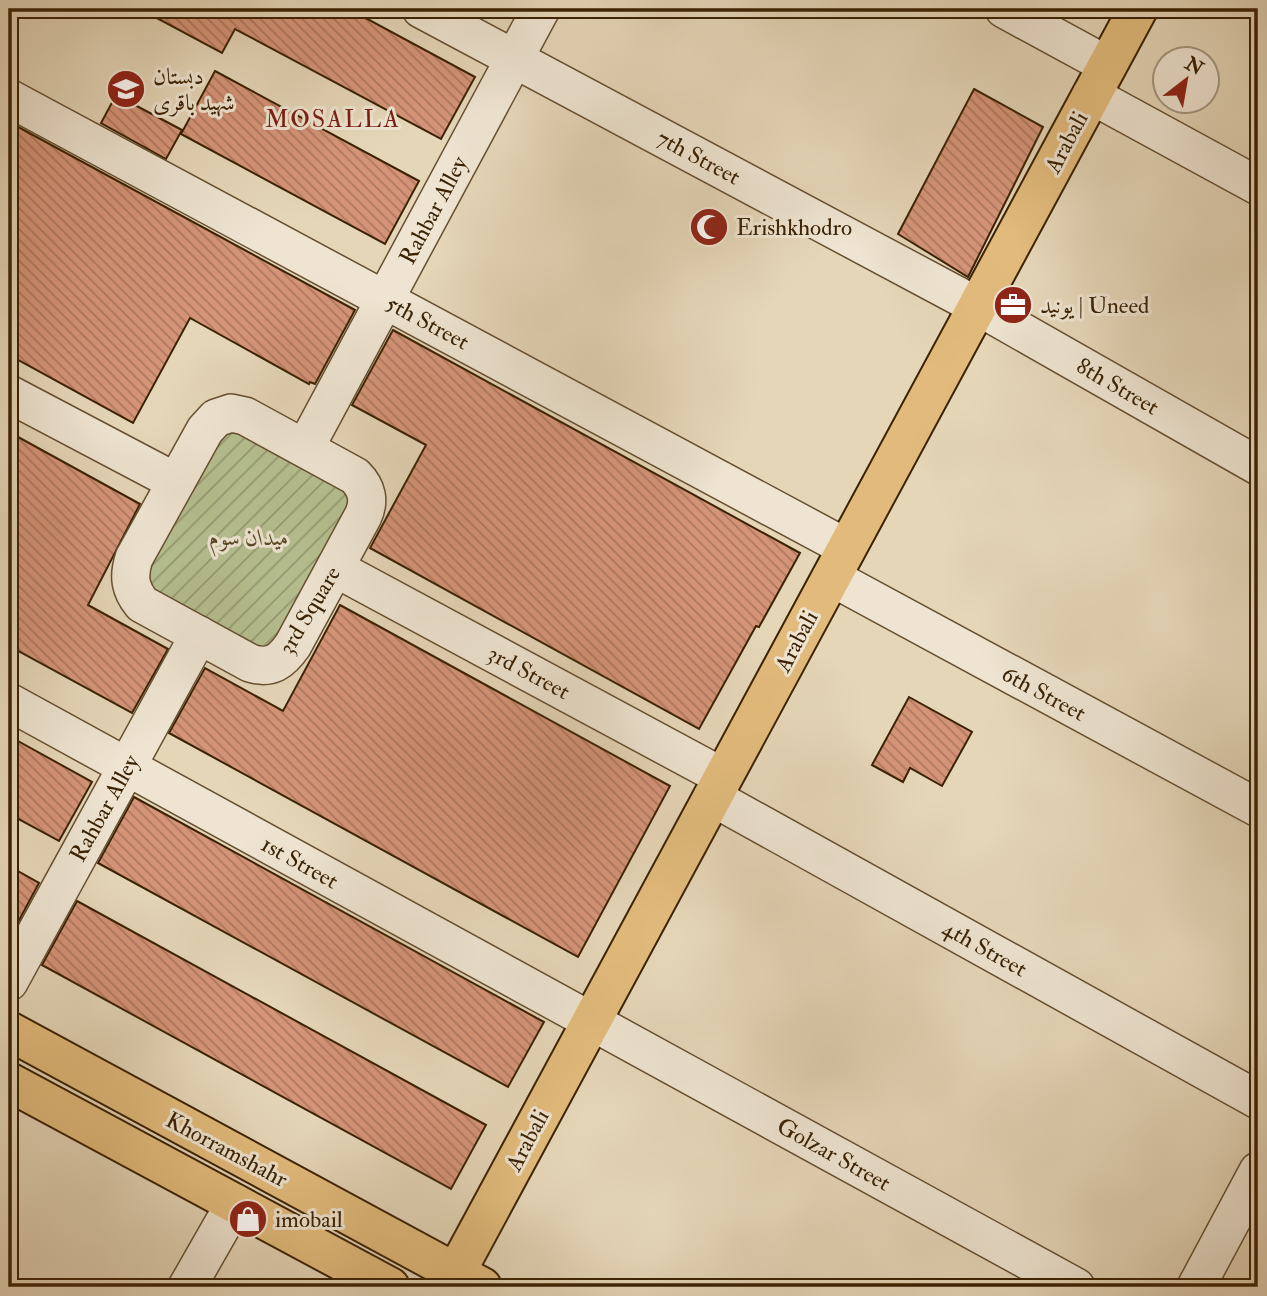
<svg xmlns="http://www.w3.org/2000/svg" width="1267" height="1296" font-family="'IM FELL Double Pica',Amiri,serif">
	<defs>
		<pattern id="garden-furrows" width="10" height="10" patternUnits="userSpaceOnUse" patternTransform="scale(1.75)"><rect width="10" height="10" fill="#b5be8f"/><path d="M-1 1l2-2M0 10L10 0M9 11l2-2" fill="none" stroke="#949a73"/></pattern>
		<pattern id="building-back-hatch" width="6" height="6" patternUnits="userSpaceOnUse" patternTransform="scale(1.75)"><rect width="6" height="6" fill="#d59478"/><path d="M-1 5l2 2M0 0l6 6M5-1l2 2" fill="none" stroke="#ae7860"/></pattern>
	</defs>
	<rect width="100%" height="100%" fill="#e5d6b8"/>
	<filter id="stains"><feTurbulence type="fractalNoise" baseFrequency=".00286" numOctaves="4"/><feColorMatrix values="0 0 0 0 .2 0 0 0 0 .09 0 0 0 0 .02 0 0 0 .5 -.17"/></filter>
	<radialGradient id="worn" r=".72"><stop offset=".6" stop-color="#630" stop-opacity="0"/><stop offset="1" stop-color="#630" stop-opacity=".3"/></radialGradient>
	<path fill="url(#garden-furrows)" stroke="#787049" stroke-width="2" d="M 235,430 L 345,489 L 351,501 L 278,636 L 271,646 L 261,649 L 153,591 L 147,582 L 150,565 L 222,434 Z"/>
	<g fill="url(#building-back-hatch)" stroke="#3b2203" stroke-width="2">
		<path d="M 140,9 L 349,9 L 475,77 L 441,139 L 235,29 L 222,53 Z"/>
		<path d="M 215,71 L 419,181 L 385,244 L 181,134 Z"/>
		<path d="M 974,89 L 1043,127 L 968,277 L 898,234 Z"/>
		<path d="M 116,95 L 182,130 L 166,159 L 101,123 Z"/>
		<path d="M 9,122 L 355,310 L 315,384 L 310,382 L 309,384 L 190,318 L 133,423 L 9,355 Z"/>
		<path d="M 393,330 L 800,553 L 759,627 L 756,626 L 699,729 L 370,548 L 426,445 L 352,405 Z"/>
		<path d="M 9,432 L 140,504 L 88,605 L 168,649 L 132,713 L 9,646 Z"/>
		<path d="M 340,605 L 670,786 L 578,957 L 169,733 L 205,668 L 283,711 Z"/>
		<path d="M 909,697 L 972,732 L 942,786 L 910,768 L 903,782 L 872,765 Z"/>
		<path d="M 9,736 L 92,782 L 59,841 L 9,814 Z"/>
		<path d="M 134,797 L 544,1022 L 508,1087 L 98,863 Z"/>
		<path d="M 9,866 L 39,883 L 9,939 Z"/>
		<path d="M 77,901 L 486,1125 L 451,1189 L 42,965 Z"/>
	</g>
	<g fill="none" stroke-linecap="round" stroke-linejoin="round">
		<g stroke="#664f30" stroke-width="40">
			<g id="minor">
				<path d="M 421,9 L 977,306 L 1258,466"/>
				<path d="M 1004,9 L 1107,65"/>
				<path d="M 1091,95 L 1258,186"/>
				<path d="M 9,98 L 847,548"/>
				<path d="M 9,394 L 176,482"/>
				<path d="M 231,413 L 245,416 L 355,476 C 367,488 370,501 363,516 L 293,645 C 282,661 271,670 250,663 L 142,604 C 130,589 128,577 134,558 L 205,430 L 216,418 Z"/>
				<path d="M 305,448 L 541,9"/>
				<path d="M 335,568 L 723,777"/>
				<path d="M 831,577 L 1258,808"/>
				<path d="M 9,702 L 1076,1287"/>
				<path d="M 712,797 L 1258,1100"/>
				<path d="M 9,982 L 199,635"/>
				<path d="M 187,1287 L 235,1203"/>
				<path d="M 1196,1287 L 1258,1171"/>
			</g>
		</g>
		<g stroke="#3b2203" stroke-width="42">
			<g id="major">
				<path d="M 9,1031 L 482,1287"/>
				<path d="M 9,1082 L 390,1287"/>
				<path d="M 448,1287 L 1138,9"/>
			</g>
		</g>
		<use href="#minor" stroke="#eee4d1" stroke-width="37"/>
		<use href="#major" stroke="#e2bb7c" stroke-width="38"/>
	</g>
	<defs>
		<g id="school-disc" transform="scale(2.0125)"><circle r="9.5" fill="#8f2418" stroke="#eee4d1"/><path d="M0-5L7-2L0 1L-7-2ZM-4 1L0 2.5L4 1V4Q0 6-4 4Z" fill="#fff"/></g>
		<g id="mosque-disc" transform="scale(2.0125)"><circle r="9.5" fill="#8f2418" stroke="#eee4d1"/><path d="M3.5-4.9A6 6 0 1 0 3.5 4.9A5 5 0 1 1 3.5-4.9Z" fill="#fff"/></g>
		<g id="office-disc" transform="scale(2.0125)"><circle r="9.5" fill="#8f2418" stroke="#eee4d1"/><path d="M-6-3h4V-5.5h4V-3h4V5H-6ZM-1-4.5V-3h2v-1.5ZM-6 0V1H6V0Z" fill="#fff"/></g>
		<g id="shop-disc" transform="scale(2.0125)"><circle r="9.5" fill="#8f2418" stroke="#eee4d1"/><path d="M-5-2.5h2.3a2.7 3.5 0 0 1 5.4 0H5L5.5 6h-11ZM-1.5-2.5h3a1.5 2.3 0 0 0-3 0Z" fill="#fff"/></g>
	</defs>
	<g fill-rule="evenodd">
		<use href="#school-disc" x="126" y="89"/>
		<use href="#mosque-disc" x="709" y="227"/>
		<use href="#office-disc" x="1013" y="305"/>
		<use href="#shop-disc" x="248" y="1219"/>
	</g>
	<g text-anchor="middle" stroke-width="6" stroke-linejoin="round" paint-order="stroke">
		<g font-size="23" fill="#3b2203" stroke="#eee4d1" text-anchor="start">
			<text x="153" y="84">دبستان<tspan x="153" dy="26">شهید باقری</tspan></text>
			<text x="736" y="235">Erishkhodro</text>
			<text x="1040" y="313">یونید | Uneed</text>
			<text x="275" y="1227">imobail</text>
		</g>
		<g font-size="23" fill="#3b2203" stroke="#eee4d1">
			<text transform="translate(1066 142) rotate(-62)" y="8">Arabali</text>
			<text transform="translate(699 157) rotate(28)" y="8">7th Street</text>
			<text transform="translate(433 210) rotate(-62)" y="8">Rahbar Alley</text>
			<text transform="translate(428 322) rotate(28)" y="8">5th Street</text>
			<text transform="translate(1118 386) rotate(30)" y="8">8th Street</text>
			<text transform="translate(309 610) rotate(-59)" y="8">3rd Square</text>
			<text transform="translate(796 641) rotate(-62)" y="8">Arabali</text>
			<text transform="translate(529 672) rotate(28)" y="8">3rd Street</text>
			<text transform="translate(1044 693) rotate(28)" y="8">6th Street</text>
			<text transform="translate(104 808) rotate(-61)" y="8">Rahbar Alley</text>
			<text transform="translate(300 862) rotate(29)" y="8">1st Street</text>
			<text transform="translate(985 948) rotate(29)" y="8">4th Street</text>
			<text transform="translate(527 1140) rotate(-62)" y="8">Arabali</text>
			<text transform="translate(227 1149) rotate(28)" y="8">Khorramshahr</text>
			<text transform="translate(834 1154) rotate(29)" y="8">Golzar Street</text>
		</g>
		<g font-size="23" font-style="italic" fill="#5a4926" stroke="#eee4d1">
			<text x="249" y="545">میدان سوم</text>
		</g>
		<g font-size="24" letter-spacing="2" fill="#7a1f14" stroke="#eee4d1">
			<text x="333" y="127">MOSALLA</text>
		</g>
	</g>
	<rect width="1267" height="1296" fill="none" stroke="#e5d6b8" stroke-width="35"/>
	<rect x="10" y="10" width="1246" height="1275" fill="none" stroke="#3b2203" stroke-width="3.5"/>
	<rect x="18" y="18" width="1232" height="1261" fill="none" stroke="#3b2203" stroke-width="2"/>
	<g transform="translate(1186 80) rotate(31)"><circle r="33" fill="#eee4d1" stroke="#a6967f" stroke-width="2"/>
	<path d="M0-5L12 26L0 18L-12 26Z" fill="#8f2418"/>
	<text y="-10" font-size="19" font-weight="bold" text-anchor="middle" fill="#3b2203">N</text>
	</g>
	<rect width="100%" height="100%" filter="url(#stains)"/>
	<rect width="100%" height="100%" fill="url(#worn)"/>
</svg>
